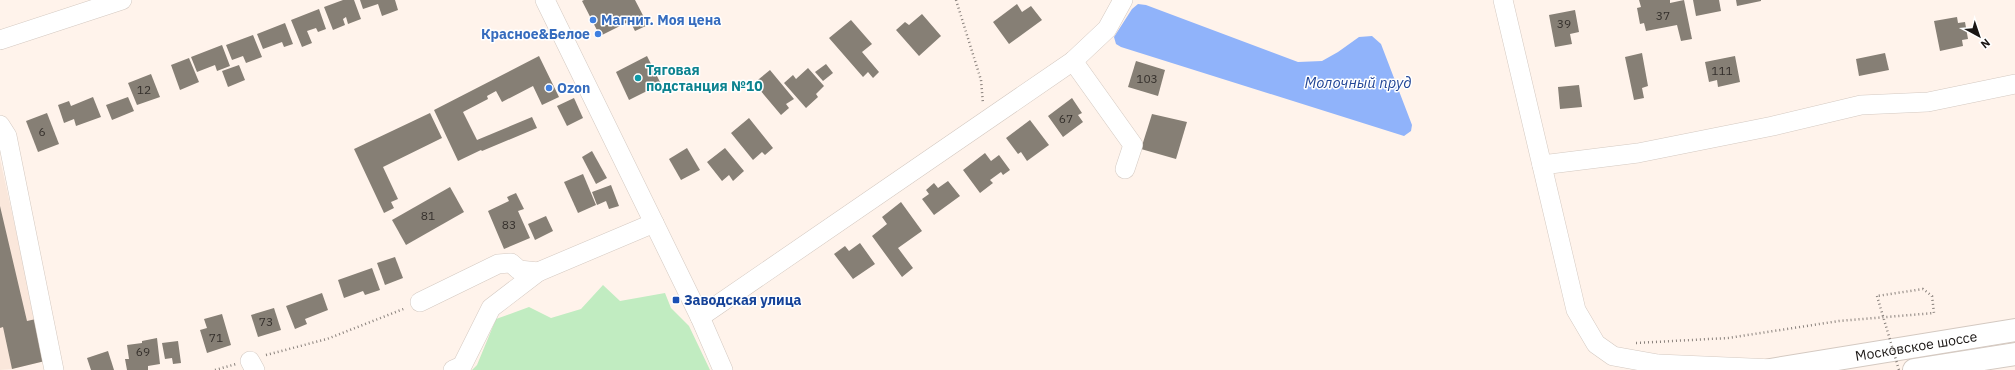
<svg xmlns="http://www.w3.org/2000/svg" width="2015" height="370" font-family="'IBM Plex Sans',sans-serif">
	<rect width="100%" height="100%" fill="#fff3eb"/>
	<path fill="#fae7db" d="M 0,159 L 45,361 L 12,369 L 0,370 Z"/>
	<path fill="#c1ecc1" d="M 603,285 L 620,301 L 665,293 L 671,308 L 689,326 L 710,370 L 472,370 L 477,365 L 496,319 L 529,307 L 551,318 L 581,309 Z"/>
	<path fill="#90b3fa" d="M 1138,4 L 1146,5 L 1298,62 L 1322,61 L 1338,52 L 1359,37 L 1372,36 L 1381,44 L 1412,125 L 1411,131 L 1404,136 L 1121,47 L 1116,44 L 1114,37 L 1132,9 Z"/>
	<g fill="#867f75">
		<path d="M 343,0 L 354,0 L 361,19 L 348,24 L 346,17 L 343,19 L 345,25 L 333,30 L 324,7 Z"/>
		<path d="M 360,0 L 395,0 L 398,10 L 382,16 L 378,4 L 363,9 Z"/>
		<path d="M 584,0 L 635,0 L 648,25 L 635,31 L 630,21 L 600,36 L 582,1 Z"/>
		<path d="M 1639,0 L 1670,0 L 1670,3 L 1684,0 L 1692,39 L 1681,41 L 1677,25 L 1646,31 L 1644,23 L 1640,24 L 1637,8 L 1641,7 Z"/>
		<path d="M 1693,0 L 1719,0 L 1721,11 L 1696,16 Z"/>
		<path d="M 1736,0 L 1761,0 L 1761,1 L 1737,6 Z"/>
		<path d="M 1017,4 L 1022,12 L 1031,6 L 1042,20 L 1009,44 L 993,22 Z"/>
		<path d="M 319,9 L 326,29 L 318,32 L 316,28 L 307,31 L 312,43 L 302,47 L 291,20 Z"/>
		<path d="M 1575,10 L 1579,32 L 1570,34 L 1572,44 L 1555,47 L 1549,15 Z"/>
		<path d="M 922,14 L 941,36 L 919,56 L 896,30 L 905,22 L 909,25 Z"/>
		<path d="M 1957,17 L 1958,23 L 1965,22 L 1968,39 L 1962,40 L 1963,46 L 1940,51 L 1934,21 Z"/>
		<path d="M 851,20 L 872,44 L 862,52 L 879,72 L 873,78 L 868,72 L 863,77 L 829,38 Z"/>
		<path d="M 285,23 L 293,44 L 284,47 L 282,42 L 263,49 L 257,34 Z"/>
		<path d="M 253,35 L 262,57 L 246,63 L 243,56 L 232,60 L 226,45 Z"/>
		<path d="M 222,45 L 230,66 L 217,71 L 215,65 L 197,72 L 191,57 Z"/>
		<path d="M 1642,53 L 1648,86 L 1642,88 L 1644,98 L 1634,100 L 1625,57 Z"/>
		<path d="M 1885,53 L 1889,70 L 1859,76 L 1856,59 Z"/>
		<path d="M 539,56 L 559,97 L 542,105 L 533,86 L 502,102 L 496,91 L 487,96 L 488,99 L 463,112 L 477,140 L 532,117 L 537,128 L 482,151 L 481,150 L 458,161 L 434,110 Z"/>
		<path d="M 647,56 L 661,84 L 629,100 L 616,72 Z"/>
		<path d="M 1735,56 L 1740,82 L 1718,87 L 1717,80 L 1709,82 L 1705,62 Z"/>
		<path d="M 189,58 L 199,82 L 180,90 L 171,65 Z"/>
		<path d="M 1136,61 L 1165,70 L 1158,96 L 1128,87 Z"/>
		<path d="M 826,64 L 833,73 L 823,81 L 815,72 Z"/>
		<path d="M 239,65 L 245,80 L 228,87 L 222,71 Z"/>
		<path d="M 808,68 L 824,86 L 816,94 L 818,97 L 806,108 L 784,83 L 793,75 L 796,79 Z"/>
		<path d="M 770,70 L 794,99 L 786,104 L 789,108 L 781,115 L 754,83 Z"/>
		<path d="M 151,74 L 160,97 L 137,105 L 128,83 Z"/>
		<path d="M 1579,85 L 1582,107 L 1560,109 L 1558,87 Z"/>
		<path d="M 93,97 L 101,117 L 76,126 L 74,119 L 64,123 L 58,105 L 69,101 L 71,106 Z"/>
		<path d="M 128,97 L 134,111 L 112,120 L 106,105 Z"/>
		<path d="M 574,98 L 583,118 L 567,126 L 557,106 Z"/>
		<path d="M 1072,98 L 1082,113 L 1078,115 L 1083,122 L 1063,137 L 1048,116 Z"/>
		<path d="M 47,113 L 59,144 L 38,152 L 26,121 Z"/>
		<path d="M 430,113 L 442,138 L 383,167 L 398,199 L 391,202 L 394,208 L 384,213 L 354,149 Z"/>
		<path d="M 1152,114 L 1187,122 L 1176,159 L 1141,149 Z"/>
		<path d="M 749,118 L 773,148 L 765,155 L 762,152 L 753,160 L 731,133 Z"/>
		<path d="M 1030,120 L 1049,145 L 1027,161 L 1021,152 L 1018,154 L 1006,138 Z"/>
		<path d="M 687,148 L 700,170 L 681,180 L 669,159 Z"/>
		<path d="M 725,148 L 744,171 L 733,181 L 729,175 L 722,181 L 707,162 Z"/>
		<path d="M 592,151 L 607,178 L 596,184 L 582,157 Z"/>
		<path d="M 985,153 L 991,161 L 999,155 L 1010,170 L 1003,175 L 1001,172 L 990,180 L 993,183 L 980,193 L 963,170 Z"/>
		<path d="M 583,174 L 596,205 L 578,213 L 564,182 Z"/>
		<path d="M 948,181 L 960,196 L 934,215 L 922,199 L 929,194 L 926,190 L 934,183 L 938,188 Z"/>
		<path d="M 611,185 L 619,206 L 609,209 L 606,201 L 597,205 L 592,192 Z"/>
		<path d="M 450,187 L 464,212 L 406,245 L 392,220 Z"/>
		<path d="M 516,193 L 524,209 L 518,211 L 530,238 L 504,249 L 488,211 L 509,201 L 507,197 Z"/>
		<path d="M 901,202 L 922,231 L 898,248 L 913,268 L 902,277 L 872,236 L 887,224 L 882,217 Z"/>
		<path d="M 0,206 L 27,321 L 36,319 L 45,361 L 12,369 L 3,327 L 0,328 Z"/>
		<path d="M 546,216 L 553,231 L 535,240 L 528,224 Z"/>
		<path d="M 860,243 L 875,264 L 853,279 L 834,254 L 845,246 L 849,251 Z"/>
		<path d="M 395,257 L 403,278 L 385,285 L 377,263 Z"/>
		<path d="M 372,268 L 380,290 L 365,295 L 363,291 L 344,298 L 338,280 Z"/>
		<path d="M 322,293 L 328,310 L 305,319 L 307,324 L 295,329 L 286,306 Z"/>
		<path d="M 274,308 L 281,330 L 258,337 L 251,315 Z"/>
		<path d="M 222,314 L 231,345 L 207,353 L 200,330 L 207,328 L 204,319 Z"/>
		<path d="M 157,338 L 160,364 L 148,366 L 148,370 L 127,370 L 125,359 L 129,359 L 127,345 L 142,343 L 142,341 Z"/>
		<path d="M 178,341 L 181,363 L 173,364 L 172,358 L 165,359 L 162,343 Z"/>
		<path d="M 108,351 L 114,370 L 91,370 L 87,358 Z"/>
	</g>
	<g fill="none" stroke-linecap="round" stroke-linejoin="round">
		<g stroke="#d4c9c1" stroke-width="20">
			<g id="minor">
				<path d="M 545,0 L 700,317 L 723,370"/>
				<path d="M 1503,0 L 1576,310 L 1596,344 L 1613,356 L 1658,364 L 1774,369"/>
				<path d="M 0,40 L 122,0"/>
				<path d="M 1073,61 L 1133,145 L 1125,169"/>
				<path d="M 0,125 L 7,136 L 54,370"/>
				<path d="M 1542,165 L 1638,153 L 1773,126 L 1861,105 L 1928,102 L 2015,84"/>
				<path d="M 420,302 L 498,264 L 511,263 L 519,270 L 538,272"/>
				<path d="M 700,317 L 1073,61 L 1107,29 L 1123,0"/>
				<path d="M 250,361 L 255,370"/>
				<path d="M 453,370 L 462,366 L 491,308 L 538,272 L 654,223"/>
			</g>
		</g>
		<g stroke="#d4c9c1" stroke-width="24">
			<g id="highway">
				<path id="s1" d="M 1770,370 L 2015,330"/>
				<path d="M 1914,370 L 2015,354"/>
			</g>
		</g>
		<g stroke="#89817c" stroke-width="2.5" stroke-dasharray="1 3" stroke-linecap="butt">
			<path d="M 956,0 L 981,80 L 983,104"/>
			<path d="M 1636,343 L 1728,338 L 1839,321 L 1934,313 L 1932,296 L 1923,289 L 1877,296"/>
			<path d="M 266,355 L 327,339 L 406,308"/>
			<path d="M 215,370 L 236,364"/>
		</g>
		<use href="#minor" stroke="#fff" stroke-width="19"/>
		<use href="#highway" stroke="#fff" stroke-width="22"/>
		<path stroke="#89817c" stroke-width="2.5" stroke-dasharray="1 3" stroke-linecap="butt" d="M 1877,296 L 1899,370"/>
	</g>
	<g fill="#3f7fe0" stroke="#fff" stroke-width="1.5">
		<circle cx="593" cy="20" r="4"/>
		<circle cx="598" cy="34" r="4"/>
		<circle cx="549" cy="88" r="4"/>
	</g>
	<circle fill="#0f9aa8" stroke="#fff" stroke-width="1.5" cx="638" cy="78" r="4"/>
	<rect fill="#1a4fb4" stroke="#fff" stroke-width="1.5" x="672" y="296" width="8" height="8" rx="2"/>
	<g text-anchor="middle" stroke-width="3" stroke-linejoin="round" paint-order="stroke">
		<g font-size="12" fill="#35302c">
			<text x="1663" y="20">37</text>
			<text x="1564" y="28">39</text>
			<text x="1722" y="75">111</text>
			<text x="1147" y="83">103</text>
			<text x="144" y="94">12</text>
			<text x="1066" y="123">67</text>
			<text x="42" y="136">6</text>
			<text x="428" y="220">81</text>
			<text x="509" y="229">83</text>
			<text x="266" y="326">73</text>
			<text x="216" y="342">71</text>
			<text x="143" y="356">69</text>
		</g>
		<g font-size="14" font-weight="bold" fill="#366cbe" stroke="#fff" text-anchor="start">
			<text x="601" y="25">Магнит. Моя цена</text>
			<text x="590" y="39" text-anchor="end">Красное&amp;Белое</text>
			<text x="557" y="93">Ozon</text>
		</g>
		<g font-size="14" font-weight="bold" fill="#0d838f" stroke="#fff" text-anchor="start">
			<text x="646" y="75">Тяговая<tspan x="646" dy="16">подстанция №10</tspan></text>
		</g>
		<g font-size="14" font-weight="bold" fill="#164399" stroke="#fff" text-anchor="start">
			<text x="684" y="305">Заводская улица</text>
		</g>
		<g font-size="14" fill="#1a1614" stroke="#fff">
			<text dy="5" stroke="none"><textPath href="#s1" startOffset="148">Московское шоссе</textPath></text>
		</g>
		<g font-size="15" font-style="italic" fill="#224696" stroke="#fff">
			<text x="1358" y="88">Молочный пруд</text>
		</g>
	</g>
	<g transform="translate(1979 36) rotate(140)" stroke="#ffffff" stroke-width="3" paint-order="stroke">
	<path d="M0-3L7 15L0 10L-7 15Z" fill="#1a1614"/>
	<text y="-6" font-size="11" font-weight="bold" text-anchor="middle" fill="#1a1614">N</text>
	</g>
</svg>
